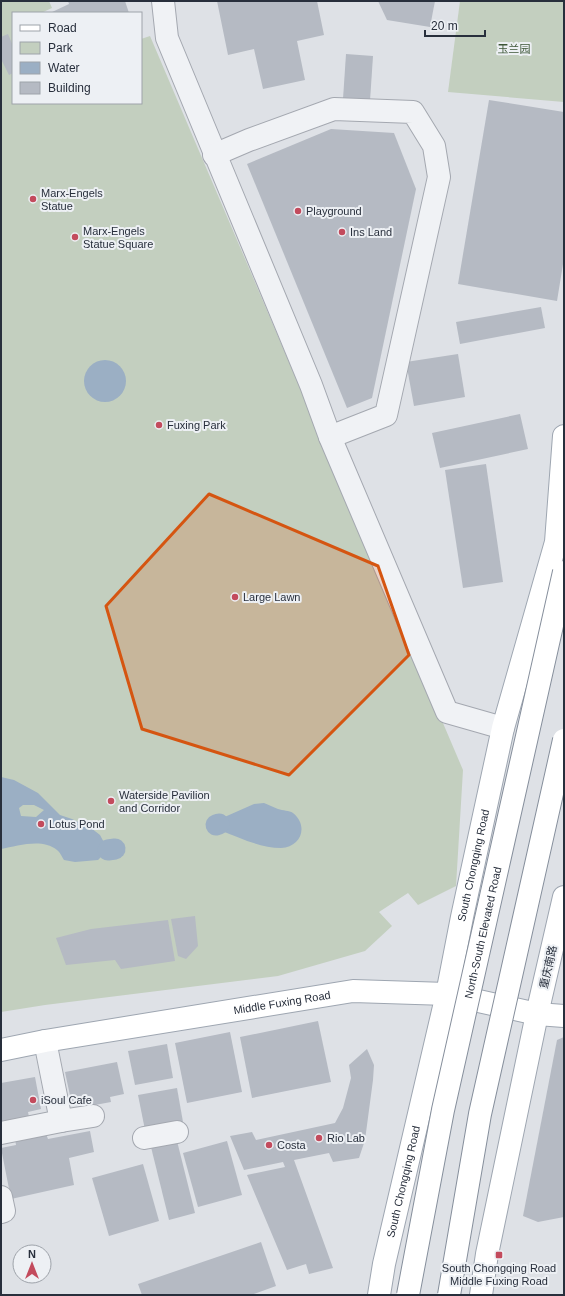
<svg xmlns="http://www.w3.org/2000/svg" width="565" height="1296" font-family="Arial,'Noto Sans SC',sans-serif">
	<rect width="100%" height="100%" fill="#dee1e6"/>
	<g fill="#c3cfbf">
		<path d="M 1,1 L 49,1 L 52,8 L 41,13 L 13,13 L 13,103 L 141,103 L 141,39 L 150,36 L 463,770 L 456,886 L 418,905 L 408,893 L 379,912 L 392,926 L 365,951 L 278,976 L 45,1005 L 1,1012 Z"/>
		<path d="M 460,1 L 564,1 L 564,102 L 448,92 Z"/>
	</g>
	<g fill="#9bafc4" fill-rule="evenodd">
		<circle cx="105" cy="381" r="21"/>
		<path d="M 1,777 L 14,780 L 38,793 L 60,815 L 72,819 L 91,828 L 100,835 L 108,850 L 98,860 L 75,862 L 64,860 C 62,857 60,852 57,850 C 42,838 18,846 1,849 ZM 23,805 L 34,805 L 44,810 L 36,817 L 21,816 L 19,808 Z"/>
		<path d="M 264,803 C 269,805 273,807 278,809 C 283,811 289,810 293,813 C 309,826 301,847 281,848 C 261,848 240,838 222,831 L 219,824 L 220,819 L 254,804 Z"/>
	</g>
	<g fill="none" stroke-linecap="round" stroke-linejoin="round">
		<g stroke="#9bafc4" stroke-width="21">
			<path d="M 216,825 L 219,824"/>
			<path d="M 108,850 L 115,849"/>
		</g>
	</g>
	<g fill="#b5bac3">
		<path d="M 68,1 L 125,1 L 129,13 L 50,13 L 69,4 Z"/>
		<path d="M 217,1 L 317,1 L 324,35 L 297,41 L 305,80 L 263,89 L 254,49 L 228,55 Z"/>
		<path d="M 378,1 L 435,1 L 430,27 L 387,20 Z"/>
		<path d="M 8,34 L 13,46 L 13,73 L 9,75 L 1,59 L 1,37 Z"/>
		<path d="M 346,54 L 373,56 L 370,101 L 343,99 Z"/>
		<path d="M 489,100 L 564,112 L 564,258 L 557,301 L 458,284 Z"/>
		<path d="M 331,129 L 394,133 L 416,189 L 372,398 L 347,408 L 247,164 Z"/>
		<path d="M 541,307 L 545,328 L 460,344 L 456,322 Z"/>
		<path d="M 458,354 L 465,397 L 414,406 L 406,362 Z"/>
		<path d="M 520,414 L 528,449 L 440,468 L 432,433 Z"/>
		<path d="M 486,464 L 503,582 L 463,588 L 445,470 Z"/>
		<path d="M 195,916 L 198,946 L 186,959 L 178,956 L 171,919 Z"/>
		<path d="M 168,920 L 175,961 L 121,969 L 115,960 L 66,965 L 56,938 L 91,929 Z"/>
		<path d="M 318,1021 L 331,1082 L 252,1098 L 240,1037 Z"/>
		<path d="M 230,1032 L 242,1092 L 187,1103 L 175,1043 Z"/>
		<path d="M 564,1037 L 564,1217 L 538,1222 L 523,1216 L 557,1040 Z"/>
		<path d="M 167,1044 L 173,1078 L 135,1085 L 128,1051 Z"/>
		<path d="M 367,1049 L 374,1065 L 373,1080 L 365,1140 L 359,1158 L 333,1162 L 329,1153 L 294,1160 L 333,1268 L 309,1274 L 306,1264 L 287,1270 L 247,1175 L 285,1167 L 283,1162 L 244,1170 L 230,1136 L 252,1132 L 256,1140 L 335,1123 L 343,1108 L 351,1078 L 349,1065 Z"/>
		<path d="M 117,1062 L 124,1094 L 110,1097 L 111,1102 L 84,1107 L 83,1102 L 72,1105 L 65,1072 Z"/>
		<path d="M 35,1077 L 41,1109 L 28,1112 L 29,1117 L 2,1121 L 1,1083 Z"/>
		<path d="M 177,1088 L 183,1122 L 145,1130 L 138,1095 Z"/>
		<path d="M 90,1131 L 94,1152 L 69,1158 L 74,1185 L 11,1199 L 1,1148 L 16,1145 L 15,1139 L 46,1134 L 48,1139 Z"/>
		<path d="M 176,1137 L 195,1213 L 169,1220 L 150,1143 Z"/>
		<path d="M 227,1141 L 242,1195 L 198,1207 L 183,1153 Z"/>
		<path d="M 143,1164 L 159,1221 L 109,1236 L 92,1178 Z"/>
		<path d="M 261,1242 L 276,1286 L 251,1295 L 142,1295 L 138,1284 Z"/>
	</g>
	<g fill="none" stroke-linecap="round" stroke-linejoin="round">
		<g stroke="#a4a8b0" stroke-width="24">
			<g id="minor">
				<path d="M 163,1 L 167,38 L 311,385 L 330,437 L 447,712 L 503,728"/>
				<path d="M 214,155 L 249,140 L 334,109 L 413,112 L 434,146 L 439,177 L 386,415 L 330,437"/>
				<path d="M 45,1041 L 61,1121 L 93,1116"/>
				<path d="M 1,1133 L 61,1121"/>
				<path d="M 144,1138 L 177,1132"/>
				<path d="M 1,1197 L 4,1211 L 1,1212"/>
			</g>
		</g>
		<g stroke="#9ea6b1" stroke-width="24">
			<g id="major">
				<path id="s1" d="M 1,1050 L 45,1041 L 353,991 L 447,994 L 537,1014 L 564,1016"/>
				<path id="s2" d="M 379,1295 L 384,1264 L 447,994 L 462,917 L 503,728 L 556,542 L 564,436"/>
				<path d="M 481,1295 L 487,1254 L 537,1014 L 564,897"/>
			</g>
		</g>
		<use href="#minor" stroke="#f0f2f5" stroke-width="22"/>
		<use href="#major" stroke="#fff" stroke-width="22"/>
		<g stroke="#868f9c" stroke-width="24" stroke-linecap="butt">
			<g id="highway-bridge">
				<path id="s3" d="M 408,1295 L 443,1110 L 564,572"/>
				<path d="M 449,1295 L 480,1114 L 564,740"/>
			</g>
		</g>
		<use href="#highway-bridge" stroke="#fff" stroke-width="22"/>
	</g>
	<path fill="#d55511" fill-opacity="0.2" stroke="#d55511" stroke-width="3" stroke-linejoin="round" d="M 209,494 L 378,566 L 409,655 L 289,775 L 142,729 L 106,606 Z"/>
	<g fill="#c34b5d" stroke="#edf0f4" stroke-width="1.5">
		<circle cx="33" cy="199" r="4"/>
		<circle cx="298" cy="211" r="4"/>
		<circle cx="342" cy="232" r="4"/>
		<circle cx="75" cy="237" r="4"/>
		<circle cx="159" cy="425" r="4"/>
		<circle cx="235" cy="597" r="4"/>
		<circle cx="111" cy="801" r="4"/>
		<circle cx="41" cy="824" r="4"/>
		<circle cx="33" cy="1100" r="4"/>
		<circle cx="319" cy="1138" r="4"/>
		<circle cx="269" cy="1145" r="4"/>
		<rect x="495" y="1251" width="8" height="8" rx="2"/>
	</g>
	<g text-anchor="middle" stroke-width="4" stroke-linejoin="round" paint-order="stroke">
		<g font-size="11" fill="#3d5637" stroke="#edf0f4">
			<text x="514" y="53">玉兰园</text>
		</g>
		<g font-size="11" fill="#282f3c" stroke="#edf0f4" text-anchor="start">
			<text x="41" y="197">Marx-Engels<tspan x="41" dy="13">Statue</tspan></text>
			<text x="306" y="215">Playground</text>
			<text x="83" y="235">Marx-Engels<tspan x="83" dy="13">Statue Square</tspan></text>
			<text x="350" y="236">Ins Land</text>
			<text x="167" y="429">Fuxing Park</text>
			<text x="243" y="601">Large Lawn</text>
			<text x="119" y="799">Waterside Pavilion<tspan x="119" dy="13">and Corridor</tspan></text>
			<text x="49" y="828">Lotus Pond</text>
			<text x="41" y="1104">iSoul Cafe</text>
			<text x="327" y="1142">Rio Lab</text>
			<text x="277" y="1149">Costa</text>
			<text x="499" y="1272" text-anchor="middle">South Chongqing Road<tspan x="499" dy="13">Middle Fuxing Road</tspan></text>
		</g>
		<g font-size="11" fill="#282f3c" stroke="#edf0f4">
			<text dy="4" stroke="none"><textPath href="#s2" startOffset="440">South Chongqing Road</textPath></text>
			<text dy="4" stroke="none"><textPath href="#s3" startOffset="370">North-South Elevated Road</textPath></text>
			<text transform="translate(548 967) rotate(-77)" y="4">重庆南路</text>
			<text dy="4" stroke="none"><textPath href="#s1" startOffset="285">Middle Fuxing Road</textPath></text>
			<text dy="4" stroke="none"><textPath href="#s2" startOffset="116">South Chongqing Road</textPath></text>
		</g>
	</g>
	<rect width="565" height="1296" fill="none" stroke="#282f3c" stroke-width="4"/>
	<rect x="12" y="12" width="130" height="92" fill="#edf0f4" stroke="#9ea3aa"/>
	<rect x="20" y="25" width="20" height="6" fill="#ffffff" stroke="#9ea3aa"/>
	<text x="48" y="32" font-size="12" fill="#282f3c">Road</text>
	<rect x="20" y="42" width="20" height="12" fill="#c3cfbf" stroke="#9ea3aa"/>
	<text x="48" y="52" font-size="12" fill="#282f3c">Park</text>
	<rect x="20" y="62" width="20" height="12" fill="#9bafc4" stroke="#9ea3aa"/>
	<text x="48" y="72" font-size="12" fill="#282f3c">Water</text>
	<rect x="20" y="82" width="20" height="12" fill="#b5bac3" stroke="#9ea3aa"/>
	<text x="48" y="92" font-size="12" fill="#282f3c">Building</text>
	<g transform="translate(32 1264)"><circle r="19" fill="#edf0f4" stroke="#9ea3aa"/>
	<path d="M0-3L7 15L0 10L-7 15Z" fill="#c34b5d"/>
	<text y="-6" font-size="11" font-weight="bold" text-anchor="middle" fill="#282f3c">N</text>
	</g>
	<path d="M425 30v6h60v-6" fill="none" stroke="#282f3c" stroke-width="2"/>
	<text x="431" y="30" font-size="12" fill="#282f3c" stroke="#edf0f4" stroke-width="3" paint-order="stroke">20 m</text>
</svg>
